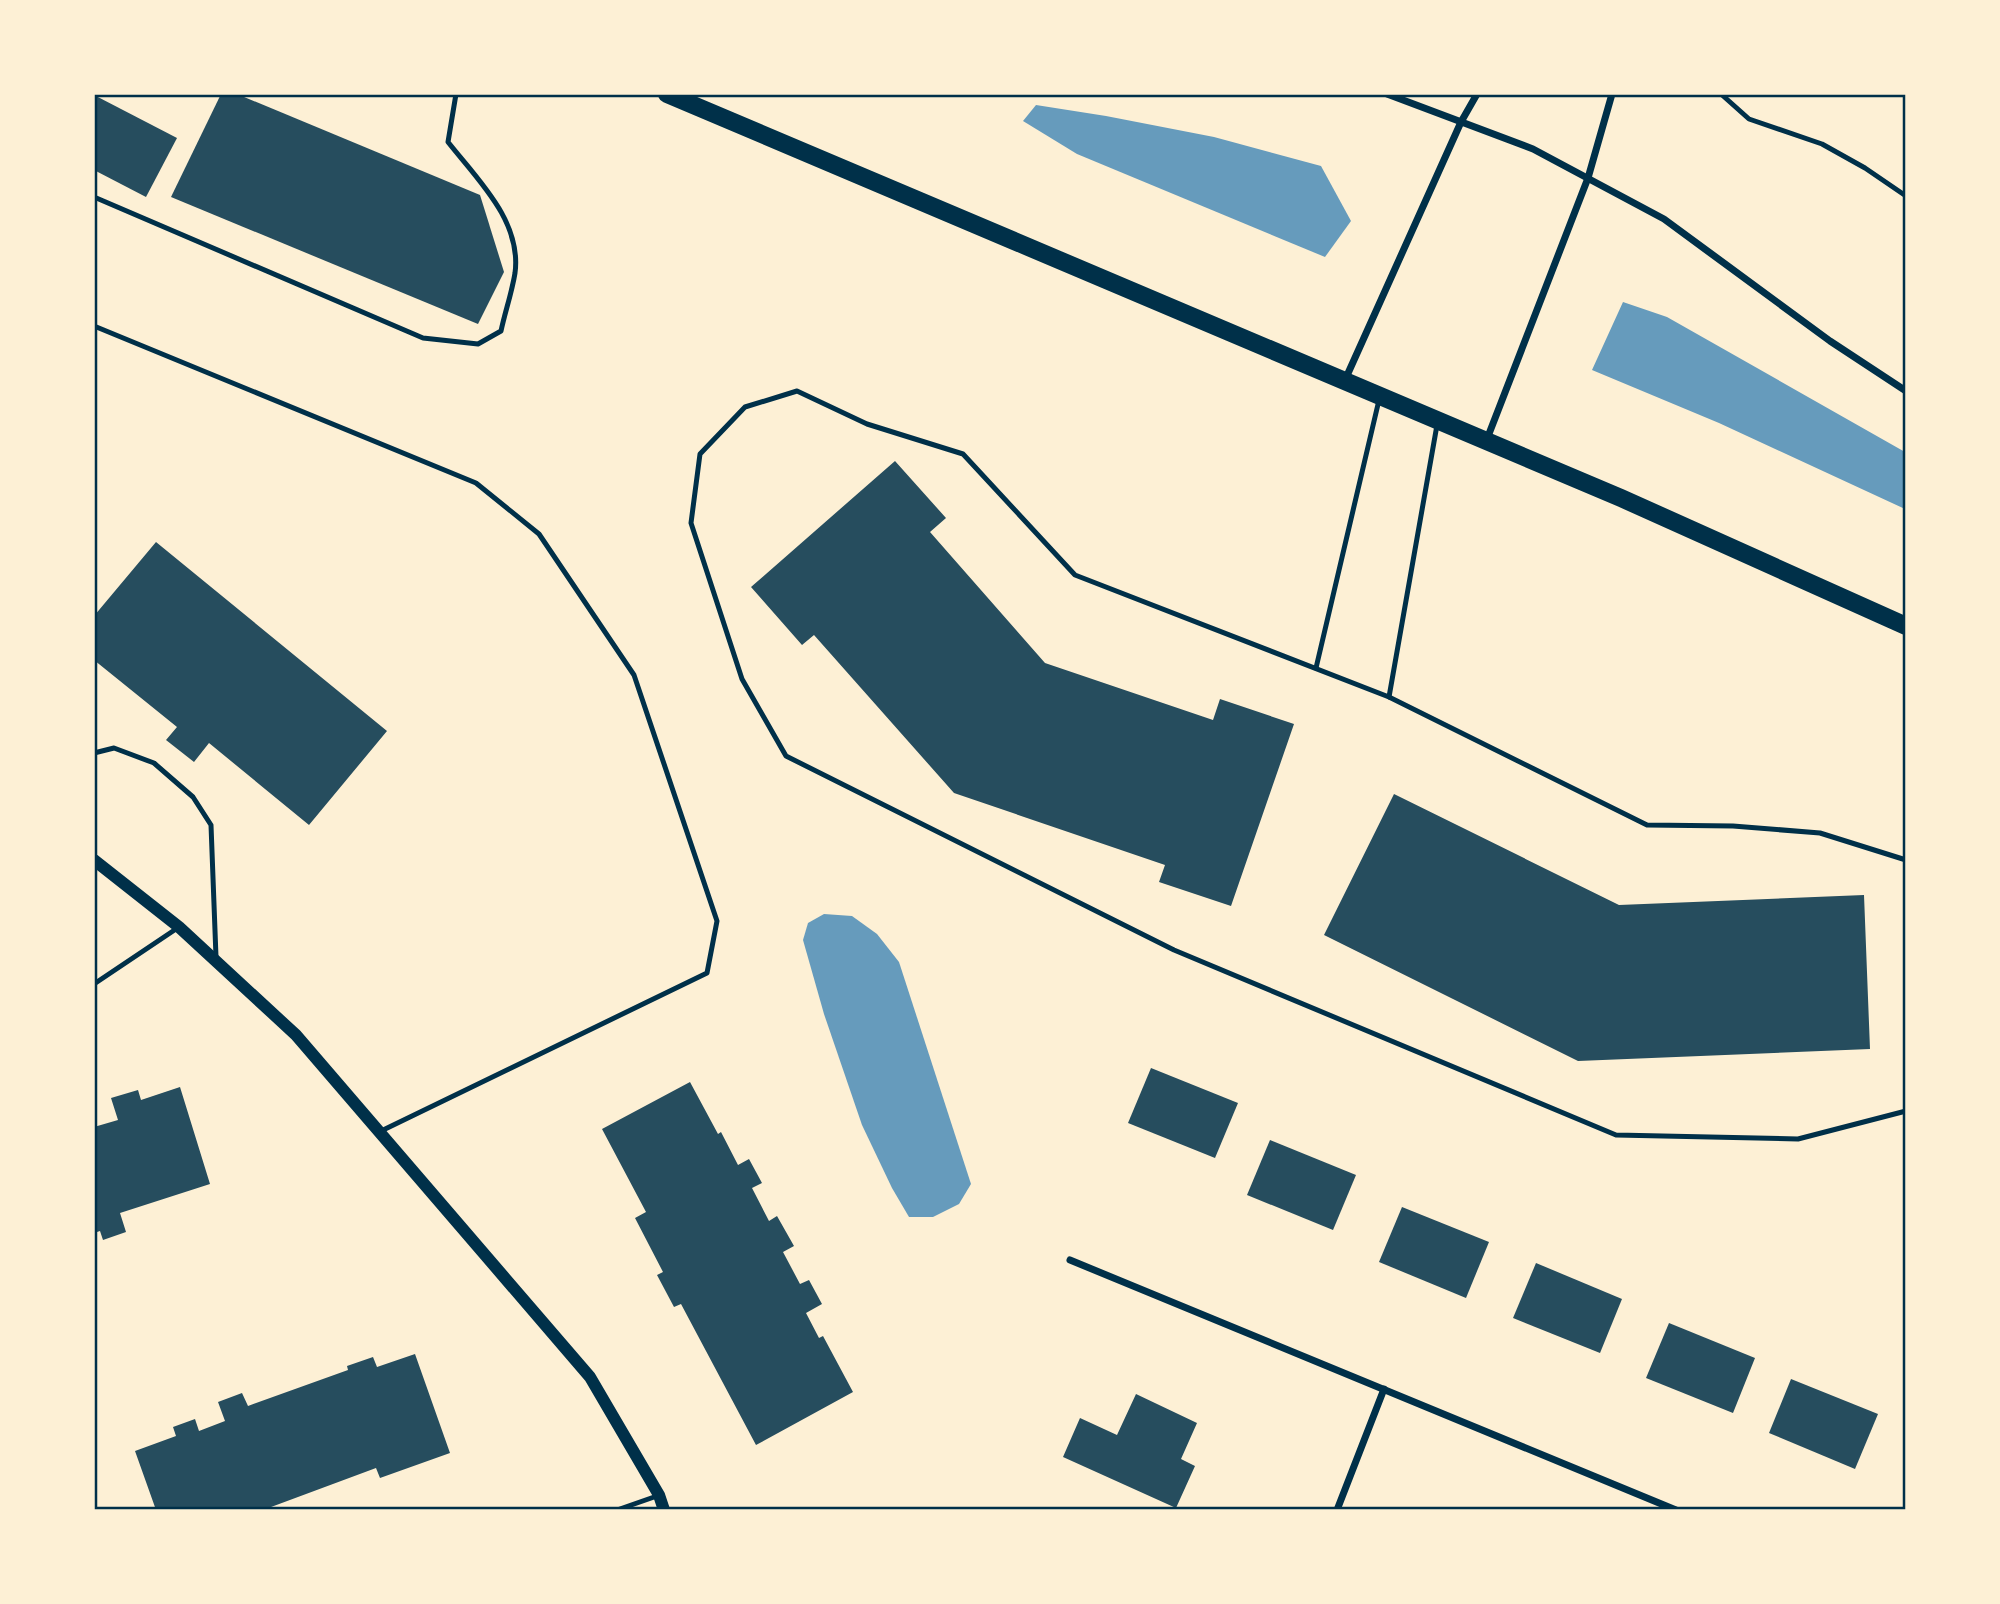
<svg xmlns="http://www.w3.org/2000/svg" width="2000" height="1604" font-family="'Roboto Serif',serif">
	<rect width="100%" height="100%" fill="#fdf0d5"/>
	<g fill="#669bbc">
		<path d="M 1036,105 L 1106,116 L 1214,137 L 1321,166 L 1351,221 L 1325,257 L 1077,154 L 1023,121 Z"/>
		<path d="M 1623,302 L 1667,317 L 1905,452 L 1905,509 L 1719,423 L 1592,370 Z"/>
		<path d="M 824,914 L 852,916 L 877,934 L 899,962 L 971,1184 L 959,1204 L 933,1217 L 909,1217 L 892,1188 L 862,1125 L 824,1014 L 803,940 L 808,923 Z"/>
	</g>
	<g fill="#264d5e">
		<path d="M 221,94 L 237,94 L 480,195 L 504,272 L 478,324 L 171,197 Z"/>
		<path d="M 94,95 L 177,138 L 146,197 L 94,170 Z"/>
		<path d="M 895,461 L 946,518 L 930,532 L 1045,663 L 1213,720 L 1220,699 L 1294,724 L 1231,906 L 1159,882 L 1165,865 L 954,793 L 814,635 L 802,645 L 751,587 Z"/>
		<path d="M 156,542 L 387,731 L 309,825 L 209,743 L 194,762 L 166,740 L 177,727 L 94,660 L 94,616 Z"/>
		<path d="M 1394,794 L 1619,905 L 1864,895 L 1870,1049 L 1578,1061 L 1324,935 Z"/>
		<path d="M 1151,1068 L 1238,1103 L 1215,1158 L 1128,1123 Z"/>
		<path d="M 690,1082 L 718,1134 L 721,1132 L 738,1165 L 749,1159 L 762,1183 L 752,1188 L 769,1221 L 777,1216 L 794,1246 L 783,1252 L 800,1284 L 809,1280 L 822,1304 L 806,1313 L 819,1338 L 823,1336 L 853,1392 L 756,1445 L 681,1304 L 674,1307 L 657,1275 L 663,1272 L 635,1218 L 646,1212 L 602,1129 Z"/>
		<path d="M 180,1087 L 210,1184 L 120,1213 L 126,1232 L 103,1240 L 100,1231 L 94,1233 L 94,1127 L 118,1120 L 111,1098 L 138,1090 L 141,1100 Z"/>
		<path d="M 1270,1140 L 1356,1175 L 1333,1230 L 1247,1195 Z"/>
		<path d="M 1402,1207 L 1489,1242 L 1466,1298 L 1379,1262 Z"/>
		<path d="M 1536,1263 L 1622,1299 L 1600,1353 L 1513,1318 Z"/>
		<path d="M 1669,1323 L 1755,1358 L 1733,1413 L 1646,1378 Z"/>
		<path d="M 415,1354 L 450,1453 L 380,1478 L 376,1468 L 263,1510 L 156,1510 L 135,1451 L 176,1436 L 173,1427 L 195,1419 L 199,1431 L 225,1421 L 218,1402 L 242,1393 L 248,1406 L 348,1370 L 347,1366 L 373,1357 L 377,1367 Z"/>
		<path d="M 1791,1379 L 1878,1414 L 1855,1469 L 1769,1433 Z"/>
		<path d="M 1136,1394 L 1197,1423 L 1181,1459 L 1195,1466 L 1176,1508 L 1063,1457 L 1080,1418 L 1117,1435 Z"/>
	</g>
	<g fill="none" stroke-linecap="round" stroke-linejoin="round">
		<g stroke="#003049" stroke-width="5">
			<path d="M 1721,94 L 1749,119 L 1822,144 L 1865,168 L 1906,196"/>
			<path d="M 94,197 L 423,338 L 478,344 L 501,331 C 505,312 512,292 515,273 C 522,221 477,179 448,142 L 456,94"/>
			<path d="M 94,326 L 476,483 L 539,534 L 634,675 L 717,921 L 707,973 L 379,1132"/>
			<path d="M 1316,668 L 1379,400"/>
			<path d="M 1389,697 L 1437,425"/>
			<path d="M 94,753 L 114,748 L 154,763 L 193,797 L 211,825 L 216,957"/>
			<path d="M 1906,860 L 1820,833 L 1733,826 L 1647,825 L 1389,697 L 1075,575 L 963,454 L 867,424 L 797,391 L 745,407 L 700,454 L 691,523 L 742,679 L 786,756 L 1174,950 L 1616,1135 L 1798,1139 L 1906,1111"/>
			<path d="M 94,984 L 179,927"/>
			<path d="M 617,1510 L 657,1496"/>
		</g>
		<g stroke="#003049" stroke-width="7">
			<path d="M 1387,94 L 1533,149 L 1664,219 L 1830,341 L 1906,391"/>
			<path d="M 1345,380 L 1461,122 L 1477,94"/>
			<path d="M 1487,439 L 1588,178 L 1612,94"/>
			<path d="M 1070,1260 L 1676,1510"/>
			<path d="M 1337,1510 L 1384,1389"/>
		</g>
		<path stroke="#003049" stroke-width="12" d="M 94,860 L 179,927 L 296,1035 L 590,1377 L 659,1495 L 664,1510"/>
		<path stroke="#003049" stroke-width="18" d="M 667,94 L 1621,498 L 1906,626"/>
	</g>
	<rect width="2000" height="1604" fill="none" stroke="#fdf0d5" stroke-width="192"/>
	<rect x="96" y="96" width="1808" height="1412" fill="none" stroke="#003049" stroke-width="2.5"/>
</svg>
